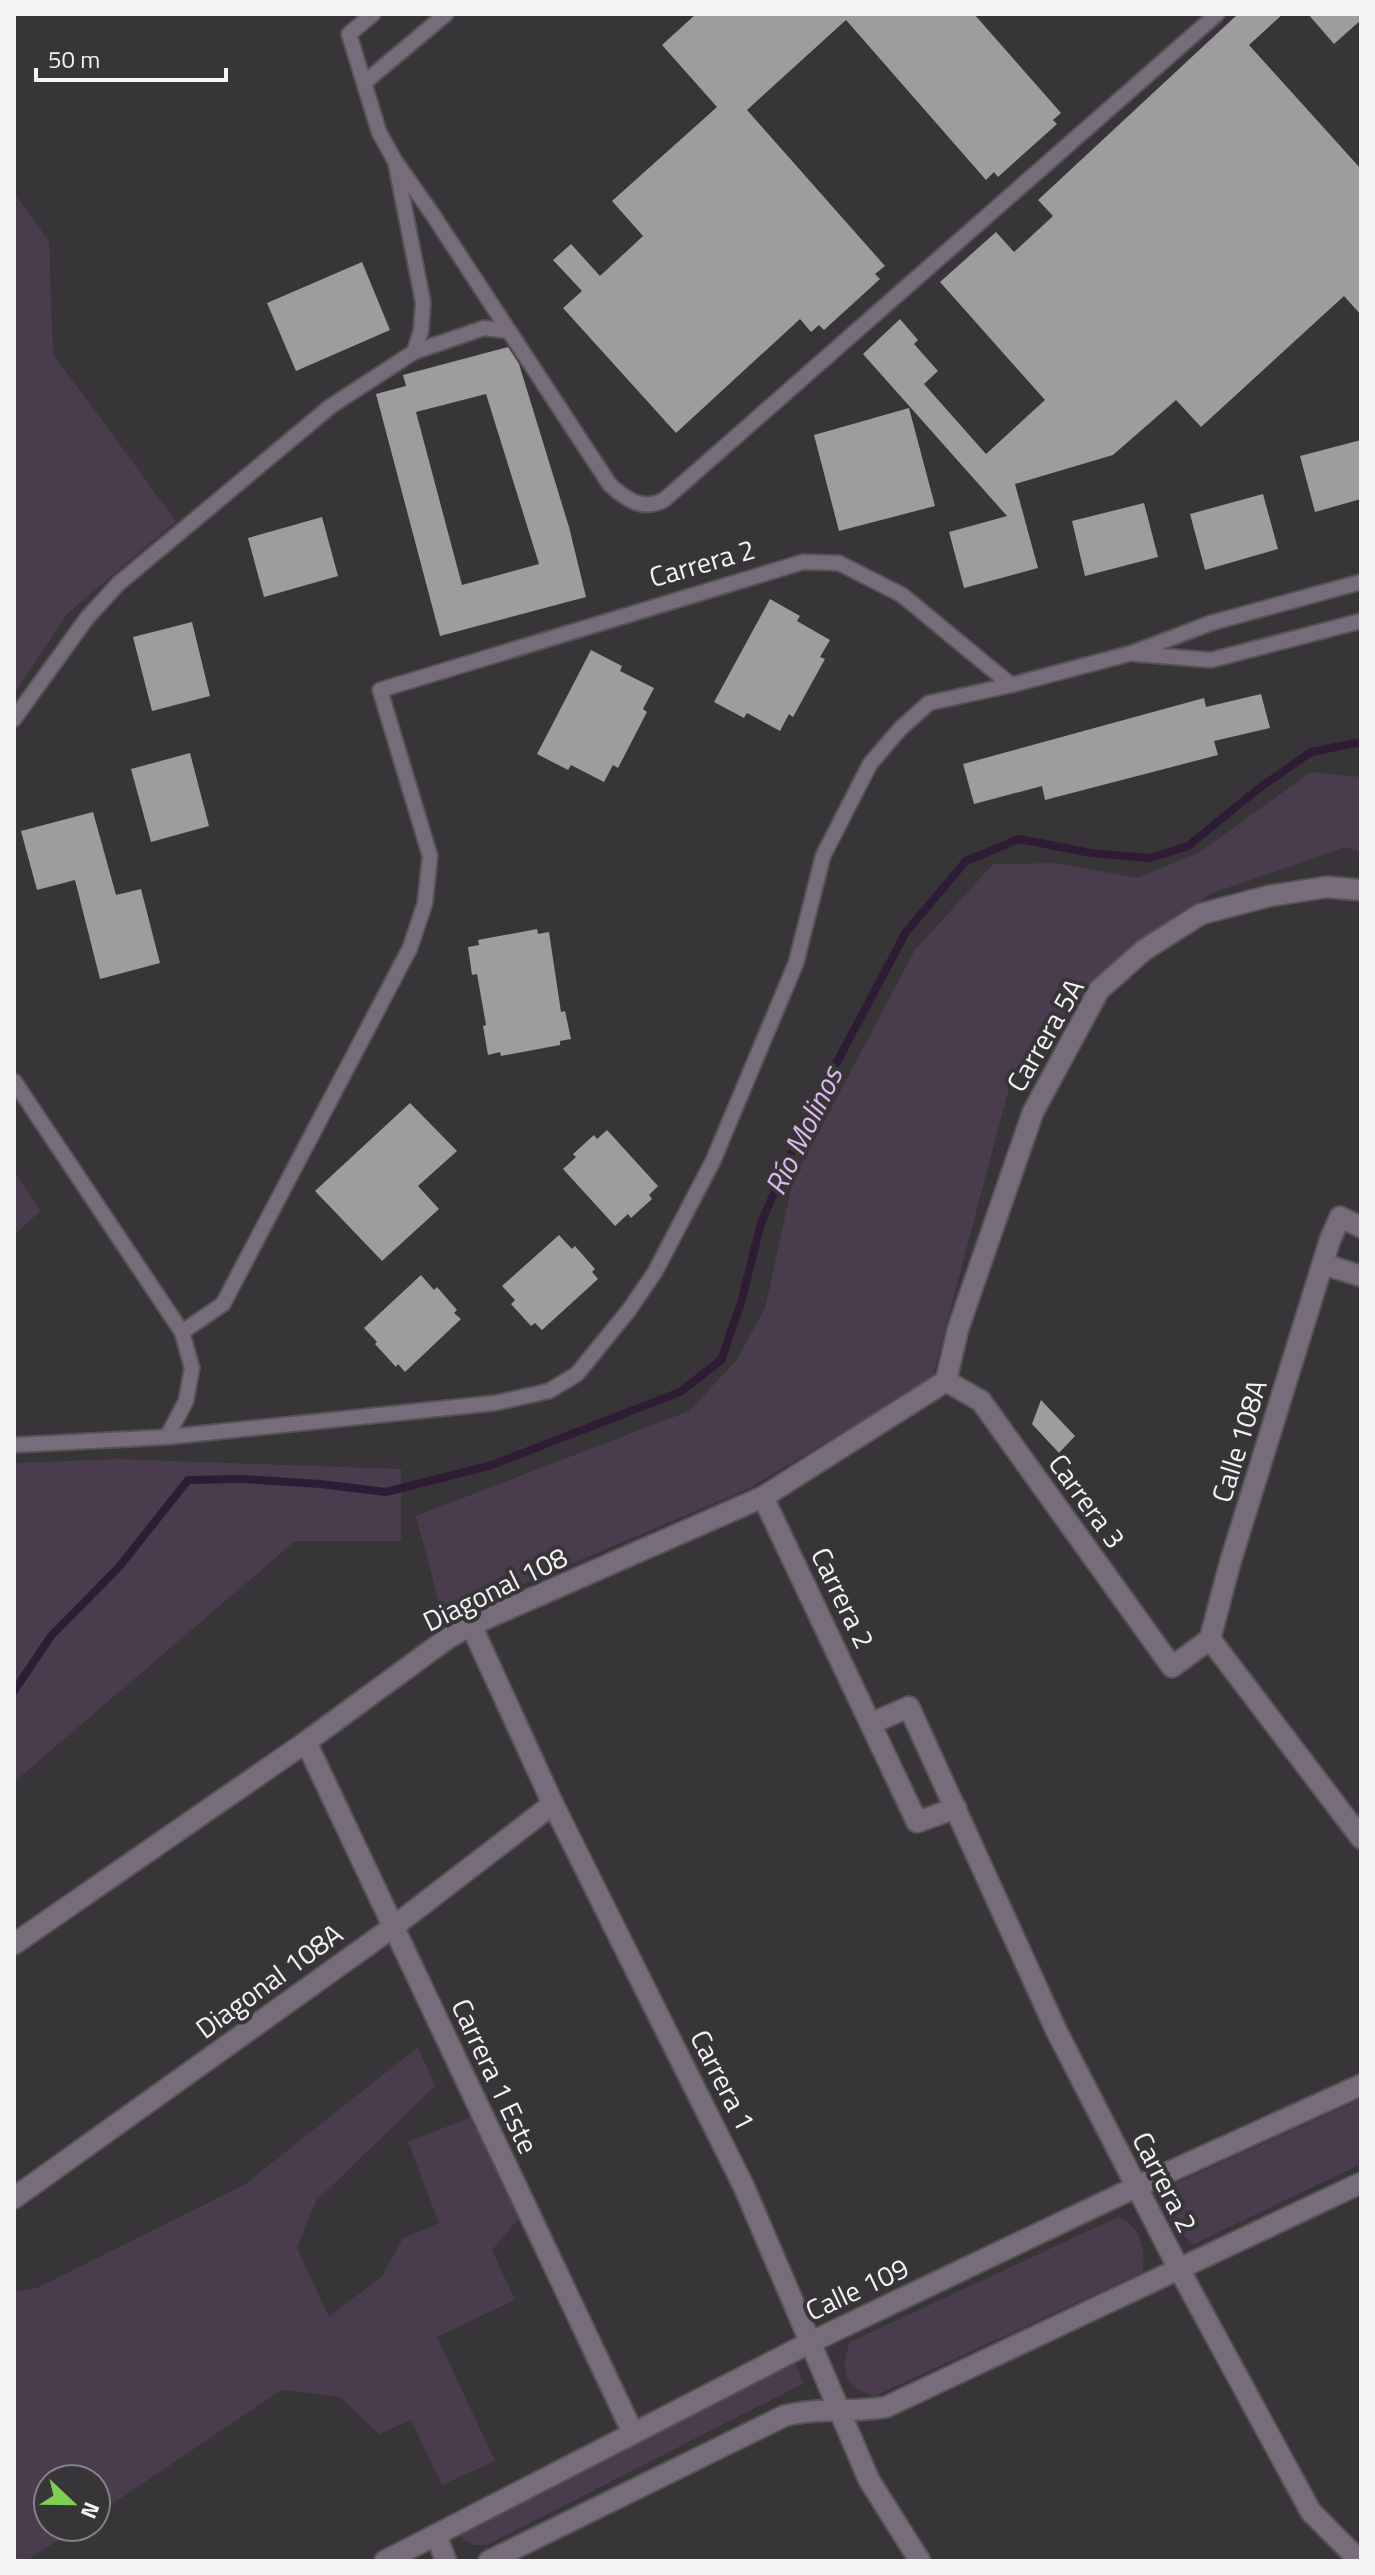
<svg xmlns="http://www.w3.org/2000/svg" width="1375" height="2575" font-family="'Titillium Web',sans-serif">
	<rect width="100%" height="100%" fill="#373538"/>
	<g fill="#483c4d">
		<path d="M 14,193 L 49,241 L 53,354 L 176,521 L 67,614 L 14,694 Z"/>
		<path d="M 1311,772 L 1361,777 L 1361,852 L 1346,847 L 1210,894 L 1087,986 L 1009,1088 L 932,1379 L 746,1490 L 443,1618 L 416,1516 L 689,1411 L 736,1361 L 765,1308 L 793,1180 L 915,950 L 993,864 L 1056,863 L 1138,878 L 1200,852 Z"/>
		<path d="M 14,1171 L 40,1211 L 14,1236 Z"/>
		<path d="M 118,1459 L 401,1469 L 401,1541 L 295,1541 L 14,1782 L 14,1463 Z"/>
		<path d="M 418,2047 L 435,2086 L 316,2201 L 297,2248 L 329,2317 L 382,2276 L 403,2238 L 439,2223 L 408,2142 L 479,2114 L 520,2217 L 492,2250 L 515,2300 L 437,2337 L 495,2461 L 442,2485 L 411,2420 L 379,2434 L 340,2397 L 281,2390 L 96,2515 L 96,2479 L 48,2479 L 48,2527 L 78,2527 L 26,2561 L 14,2561 L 14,2292 L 37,2288 L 244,2185 Z"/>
		<path d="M 1361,2099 L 1361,2164 L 1194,2244 C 1169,2226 1166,2218 1168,2187 Z"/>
		<path d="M 1118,2217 C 1142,2228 1145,2247 1143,2272 L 875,2396 C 845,2388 839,2371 850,2342 Z"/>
		<path d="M 795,2363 L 804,2383 L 487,2545 L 473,2545 L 459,2536 Z"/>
	</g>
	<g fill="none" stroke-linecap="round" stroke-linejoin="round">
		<path stroke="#2e1c36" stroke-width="8" d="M 14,1691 L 51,1636 L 119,1567 L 188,1480 L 243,1479 L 320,1484 L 386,1492 L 492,1465 L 680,1392 L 721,1360 L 741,1303 L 761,1223 L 804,1124 L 906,932 L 966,861 L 1019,839 L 1091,853 L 1150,858 L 1188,846 L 1258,789 L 1311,752 L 1361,742"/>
	</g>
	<g fill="#9e9c9f" fill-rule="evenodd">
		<path d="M 696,14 L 974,14 L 1061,113 L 1053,120 L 1057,124 L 998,177 L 994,172 L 986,180 L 846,20 L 747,110 L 885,266 L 875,274 L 880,279 L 824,330 L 819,325 L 811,332 L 800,319 L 676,433 L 563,308 L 582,291 L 553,260 L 571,244 L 600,276 L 643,236 L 612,201 L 717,107 L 662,45 Z"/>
		<path d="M 1238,14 L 1283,14 L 1249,45 L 1361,169 L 1361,315 L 1344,296 L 1201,427 L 1176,400 L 1113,455 L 1015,484 L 1038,568 L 964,588 L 949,532 L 1007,516 L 863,354 L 900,319 L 918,340 L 914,344 L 938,371 L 924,384 L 986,454 L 1045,400 L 940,282 L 996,232 L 1014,252 L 1053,216 L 1038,200 Z"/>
		<path d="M 1308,14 L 1361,14 L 1361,20 L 1334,44 Z"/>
		<path d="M 362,262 L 390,330 L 296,371 L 267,303 Z"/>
		<path d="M 508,347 L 519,364 L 569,527 L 586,597 L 440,636 L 376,394 L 406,386 L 403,375 ZM 486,394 L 539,564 L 462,585 L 416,412 Z"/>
		<path d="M 909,408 L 935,506 L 839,531 L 814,435 Z"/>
		<path d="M 1361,440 L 1361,499 L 1315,512 L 1300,456 Z"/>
		<path d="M 1263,494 L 1278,549 L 1205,570 L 1190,514 Z"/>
		<path d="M 1144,503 L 1158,557 L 1085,576 L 1072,521 Z"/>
		<path d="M 322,517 L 338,576 L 264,597 L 248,538 Z"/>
		<path d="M 770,599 L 800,616 L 797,621 L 830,640 L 820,657 L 825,659 L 793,717 L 789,714 L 780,731 L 747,713 L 744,718 L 714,702 Z"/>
		<path d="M 192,622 L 210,696 L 152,711 L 133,637 Z"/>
		<path d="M 591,650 L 622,666 L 620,671 L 654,688 L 643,709 L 647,712 L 618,768 L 613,765 L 604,782 L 571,765 L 568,770 L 537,754 Z"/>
		<path d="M 1261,694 L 1270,728 L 1214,741 L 1218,755 L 1045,800 L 1042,786 L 974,804 L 963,764 L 1204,698 L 1206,707 Z"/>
		<path d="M 190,753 L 209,826 L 151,842 L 131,769 Z"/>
		<path d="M 93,812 L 116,895 L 141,889 L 160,963 L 100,979 L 75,880 L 37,890 L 21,831 Z"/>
		<path d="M 537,929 L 538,934 L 549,932 L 561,1012 L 565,1011 L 571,1039 L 560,1041 L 560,1045 L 501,1056 L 500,1052 L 488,1055 L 483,1026 L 486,1025 L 477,974 L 472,975 L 468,947 L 479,945 L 478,940 Z"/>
		<path d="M 410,1103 L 457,1151 L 418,1186 L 439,1209 L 382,1261 L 315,1191 Z"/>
		<path d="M 607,1130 L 658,1186 L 649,1195 L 652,1199 L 631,1218 L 628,1214 L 615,1226 L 563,1169 L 576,1157 L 573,1154 L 594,1135 L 597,1139 Z"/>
		<path d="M 559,1235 L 572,1249 L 575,1246 L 595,1269 L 592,1272 L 598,1279 L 542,1330 L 535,1323 L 531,1326 L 511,1304 L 515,1300 L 502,1286 Z"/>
		<path d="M 421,1275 L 434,1290 L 437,1287 L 457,1310 L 454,1313 L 461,1319 L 405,1372 L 398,1364 L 396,1367 L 375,1344 L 377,1342 L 364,1328 Z"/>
		<path d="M 1041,1400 L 1075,1436 L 1059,1453 L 1032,1424 Z"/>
	</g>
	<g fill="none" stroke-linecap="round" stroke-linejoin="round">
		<g stroke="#555356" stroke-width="18">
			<g id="lane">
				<path d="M 373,14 L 349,34 L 379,132 L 395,161 L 433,215 L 610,485 C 627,500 642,511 664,500 L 1217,14"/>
				<path d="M 365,82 L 446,14"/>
				<path d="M 396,165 L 423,302 L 421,331 L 414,352"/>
				<path d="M 1136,654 L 1211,660 L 1361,621"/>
				<path d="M 14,719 L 87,618 L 118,584 L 331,406 L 414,352 L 484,328 L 509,331"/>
				<path d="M 14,1081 L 182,1332 L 192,1368 L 186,1401 L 167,1437"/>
				<path d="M 182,1332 L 223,1304 L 410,948 L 425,903 L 430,856 L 380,690 L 803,562 L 839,563 L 902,595 L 1011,685"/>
				<path d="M 14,1445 L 167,1437 L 495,1403 L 549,1391 L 577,1374 L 629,1310 L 655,1272 L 713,1161 L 796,963 L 823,856 L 870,764 L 900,729 L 929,703 L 1011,685 L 1132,653 L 1211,623 L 1361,582"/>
			</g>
		</g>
		<g stroke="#555356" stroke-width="24">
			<g id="street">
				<path d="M 1323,1264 L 1361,1276"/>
				<path d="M 946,1381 L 981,1401 L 1172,1667 L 1210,1639 L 1230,1563 L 1330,1240 L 1340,1217 L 1361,1227"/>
				<path d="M 946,1381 L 958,1329 L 1033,1112 L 1099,990 L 1144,950 L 1201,914 L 1269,896 L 1327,887 L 1361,890"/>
				<path d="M 763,1497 L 917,1822 L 956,1808"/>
				<path d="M 471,1625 L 553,1804 L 744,2187 L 869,2480 L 920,2561"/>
				<path d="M 1210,1639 L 1361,1838"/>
				<path d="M 872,1723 L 909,1707 L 1057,2032 L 1179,2269 L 1311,2512 L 1360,2561"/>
				<path d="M 306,1742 L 633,2433"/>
				<path d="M 14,1944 L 306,1742 L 448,1638 L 471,1625 L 763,1497 L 946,1381"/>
				<path d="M 14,2198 L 393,1927 L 553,1804"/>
				<path d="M 436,2535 L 446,2561"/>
				<path d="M 385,2561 L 809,2343 L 1136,2187 L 1361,2085"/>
				<path d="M 489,2561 L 784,2416 C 818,2407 852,2413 886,2407 L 1361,2183"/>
			</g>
		</g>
		<use href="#lane" stroke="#766c7a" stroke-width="14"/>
		<use href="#street" stroke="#766c7a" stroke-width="20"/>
	</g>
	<g text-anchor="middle" stroke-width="8" stroke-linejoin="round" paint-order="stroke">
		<g font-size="28" fill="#f3f2f4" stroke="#373538">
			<text transform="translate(702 563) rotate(-16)" y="10">Carrera 2</text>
			<text transform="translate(1045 1035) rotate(-60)" y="10">Carrera 5A</text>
			<text transform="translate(1239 1441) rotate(-73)" y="10">Calle 108A</text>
			<text transform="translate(1087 1501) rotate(54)" y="10">Carrera 3</text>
			<text transform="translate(495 1589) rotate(-26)" y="10">Diagonal 108</text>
			<text transform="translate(843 1598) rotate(64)" y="10">Carrera 2</text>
			<text transform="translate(269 1981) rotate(-36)" y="10">Diagonal 108A</text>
			<text transform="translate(495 2076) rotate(65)" y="10">Carrera 1 Este</text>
			<text transform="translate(723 2080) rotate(63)" y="10">Carrera 1</text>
			<text transform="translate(1165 2182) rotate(63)" y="10">Carrera 2</text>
			<text transform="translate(857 2289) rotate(-25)" y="10">Calle 109</text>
		</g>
		<g font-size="30" font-style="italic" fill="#ddb8ed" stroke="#373538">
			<text transform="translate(804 1131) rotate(-64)" y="10">Río Molinos</text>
		</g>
	</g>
	<rect width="1375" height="2575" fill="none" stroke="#f3f2f4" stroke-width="32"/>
	<g transform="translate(72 2503) rotate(112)"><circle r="38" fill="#373538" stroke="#828183" stroke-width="2"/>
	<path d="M0-6L14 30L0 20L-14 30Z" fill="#7fd052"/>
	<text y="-12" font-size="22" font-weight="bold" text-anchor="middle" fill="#f3f2f4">N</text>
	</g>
	<path d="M36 68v12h190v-12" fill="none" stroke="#f3f2f4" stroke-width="4"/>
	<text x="48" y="68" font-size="24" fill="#f3f2f4" stroke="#373538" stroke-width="6" paint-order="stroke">50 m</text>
</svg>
